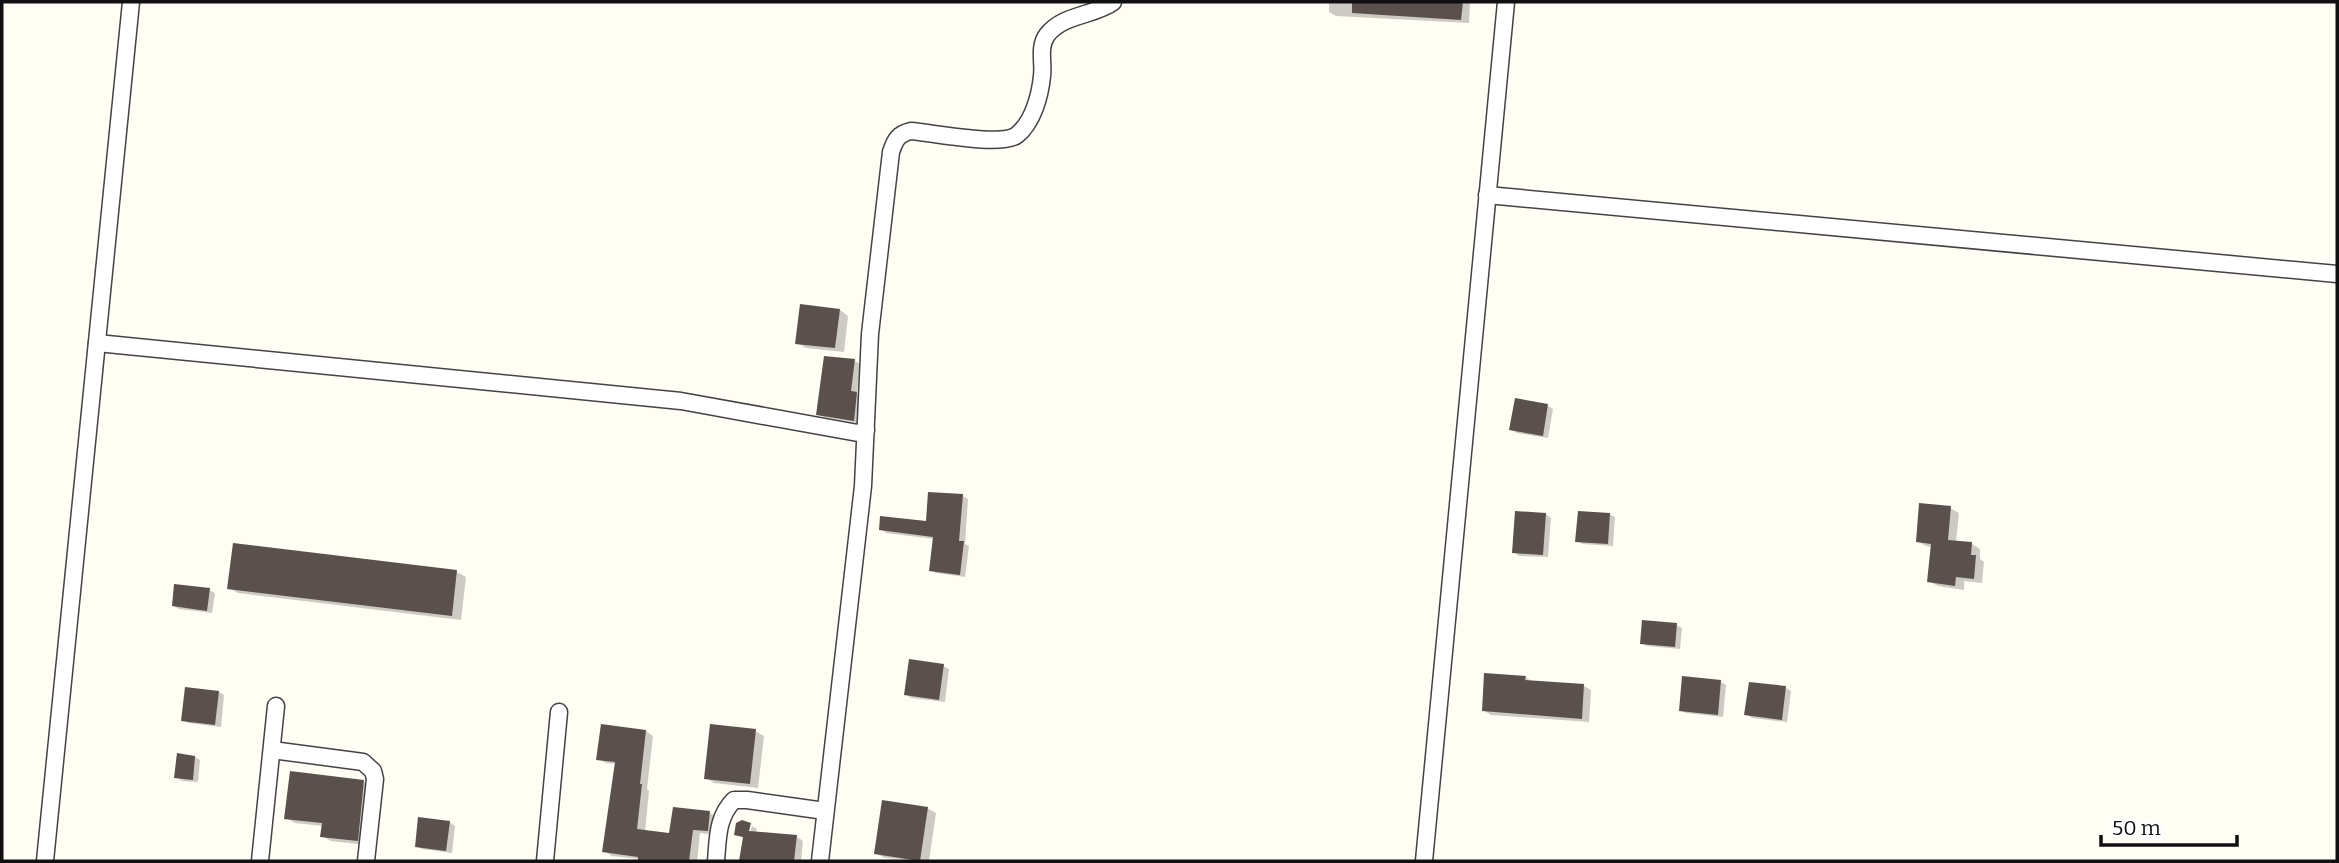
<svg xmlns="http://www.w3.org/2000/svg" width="2339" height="863" font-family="Bitter,serif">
	<rect width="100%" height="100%" fill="#fffdf4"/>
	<g fill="#0003">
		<path d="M 1329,2 L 1470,2 L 1469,23 L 1336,16 L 1329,12 Z"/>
		<path d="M 840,310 L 848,316 L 844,352 L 806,348 L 797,343 Z"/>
		<path d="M 855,361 L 860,364 L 857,394 L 862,397 L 859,423 L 824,417 L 818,414 Z"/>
		<path d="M 1548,406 L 1553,409 L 1548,438 L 1517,433 L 1511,429 Z"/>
		<path d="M 963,496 L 968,499 L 965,544 L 969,546 L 965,577 L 936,573 L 931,570 L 934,539 L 886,533 L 881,529 L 928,523 Z"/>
		<path d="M 1950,508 L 1959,513 L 1956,542 L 1972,544 L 1980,549 L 1980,559 L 1984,562 L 1982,583 L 1964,581 L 1964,590 L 1938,586 L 1929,581 L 1932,547 L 1926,546 L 1917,541 Z"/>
		<path d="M 1546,514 L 1551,518 L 1548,557 L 1519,556 L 1514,552 Z"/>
		<path d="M 1609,514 L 1615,517 L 1613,546 L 1583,544 L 1577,541 Z"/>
		<path d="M 234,545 L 457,572 L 466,577 L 461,620 L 238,593 L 229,588 Z"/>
		<path d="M 209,590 L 215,593 L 212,613 L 179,609 L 174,606 Z"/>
		<path d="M 1676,625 L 1682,628 L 1680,649 L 1647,646 L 1641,643 Z"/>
		<path d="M 943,666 L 949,669 L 945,702 L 911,698 L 906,694 Z"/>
		<path d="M 1525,677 L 1533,682 L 1584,686 L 1591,690 L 1589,722 L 1491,715 L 1483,710 Z"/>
		<path d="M 1721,682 L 1726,685 L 1723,717 L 1686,713 L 1680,710 Z"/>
		<path d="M 1786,688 L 1791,691 L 1787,722 L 1752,718 L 1746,714 Z"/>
		<path d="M 219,692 L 224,695 L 221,727 L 188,723 L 183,720 Z"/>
		<path d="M 602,726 L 646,731 L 653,736 L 647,789 L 649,791 L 645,832 L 671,835 L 709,813 L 717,817 L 715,835 L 700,833 L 697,861 L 639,861 L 640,859 L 612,856 L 604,851 L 616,764 L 606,763 L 598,759 Z"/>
		<path d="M 755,731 L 764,736 L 758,788 L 714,783 L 706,778 Z"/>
		<path d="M 179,755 L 195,757 L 200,760 L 198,782 L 182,781 L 176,777 Z"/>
		<path d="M 364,782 L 373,787 L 366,845 L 331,841 L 322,836 L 323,826 L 295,823 L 286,818 Z"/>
		<path d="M 927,808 L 936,813 L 929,861 L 885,858 L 876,853 Z"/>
		<path d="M 449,822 L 455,826 L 452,853 L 422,849 L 417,846 Z"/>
		<path d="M 738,824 L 748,840 L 752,826 L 757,829 L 756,833 L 797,837 L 803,841 L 801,861 L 740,861 L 744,838 L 736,834 Z"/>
	</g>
	<g fill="#5a514c">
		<path d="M 1352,2 L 1463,2 L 1461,20 L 1352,13 Z"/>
		<path d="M 800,304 L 840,309 L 835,348 L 795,344 Z"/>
		<path d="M 824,356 L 855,359 L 851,391 L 857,392 L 854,421 L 816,415 Z"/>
		<path d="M 1515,398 L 1548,404 L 1543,436 L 1509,430 Z"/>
		<path d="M 928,492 L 963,494 L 959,541 L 964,541 L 960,575 L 929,571 L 933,537 L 879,530 L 880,516 L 926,521 Z"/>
		<path d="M 1919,503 L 1951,506 L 1948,540 L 1972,542 L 1971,555 L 1976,555 L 1974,579 L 1956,577 L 1955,586 L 1927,582 L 1931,544 L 1916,542 Z"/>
		<path d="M 1515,511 L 1546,513 L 1543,555 L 1512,553 Z"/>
		<path d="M 1578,511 L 1610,513 L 1608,544 L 1575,542 Z"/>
		<path d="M 233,543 L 457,570 L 452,616 L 227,589 Z"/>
		<path d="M 174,584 L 210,588 L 207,611 L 172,606 Z"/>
		<path d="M 1642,620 L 1677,623 L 1675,647 L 1640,644 Z"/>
		<path d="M 909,659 L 944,664 L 939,700 L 904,695 Z"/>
		<path d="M 1484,673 L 1526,676 L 1525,680 L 1584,684 L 1582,719 L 1482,711 Z"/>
		<path d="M 1682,676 L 1721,680 L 1718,715 L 1679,711 Z"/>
		<path d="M 1749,682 L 1786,686 L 1782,720 L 1744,715 Z"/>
		<path d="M 185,687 L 219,691 L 215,725 L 181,721 Z"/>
		<path d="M 601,724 L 646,730 L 640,784 L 642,784 L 637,829 L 669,833 L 673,807 L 710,811 L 708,831 L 693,830 L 689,861 L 638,861 L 638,857 L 602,852 L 615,762 L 596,760 Z"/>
		<path d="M 710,724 L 756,729 L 750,784 L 704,779 Z"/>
		<path d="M 177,753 L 195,756 L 193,780 L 174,778 Z"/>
		<path d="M 290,771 L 364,780 L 358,841 L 320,837 L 322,823 L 284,819 Z"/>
		<path d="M 882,800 L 928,807 L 920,861 L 874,854 Z"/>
		<path d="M 418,817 L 450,821 L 446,851 L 415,847 Z"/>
		<path d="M 742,820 L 751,823 L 749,831 L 797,835 L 794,861 L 739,861 L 743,837 L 734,835 L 736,823 Z"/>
	</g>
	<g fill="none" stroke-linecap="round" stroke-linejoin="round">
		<g stroke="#434343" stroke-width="19">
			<g id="street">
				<path d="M 1487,195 L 2337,274"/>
				<path d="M 97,343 L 681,401 L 858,433 L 866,430"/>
				<path d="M 272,750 L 363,762 L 373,771 L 375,779 L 366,861"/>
				<path d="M 45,861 L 131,2"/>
				<path d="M 260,861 L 276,706"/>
				<path d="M 545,861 L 559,712"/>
				<path d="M 716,861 C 718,838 717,817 734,800 L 747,800 L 825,811"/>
				<path d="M 820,861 L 863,486 L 870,334 L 891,152 C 895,140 898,134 911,131 C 934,133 1002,147 1017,135 C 1033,122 1040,96 1042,76 C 1044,63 1038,47 1047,35 C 1063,14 1094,16 1113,2"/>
				<path d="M 1424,861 L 1506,2"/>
			</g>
		</g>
		<use href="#street" stroke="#fff" stroke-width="16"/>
	</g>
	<rect width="2339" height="863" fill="none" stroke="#101010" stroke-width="7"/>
	<path d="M2101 835v10h136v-10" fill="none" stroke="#101010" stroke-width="3.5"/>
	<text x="2112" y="835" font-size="21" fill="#101010" stroke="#ffffff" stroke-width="5" paint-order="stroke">50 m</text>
</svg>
